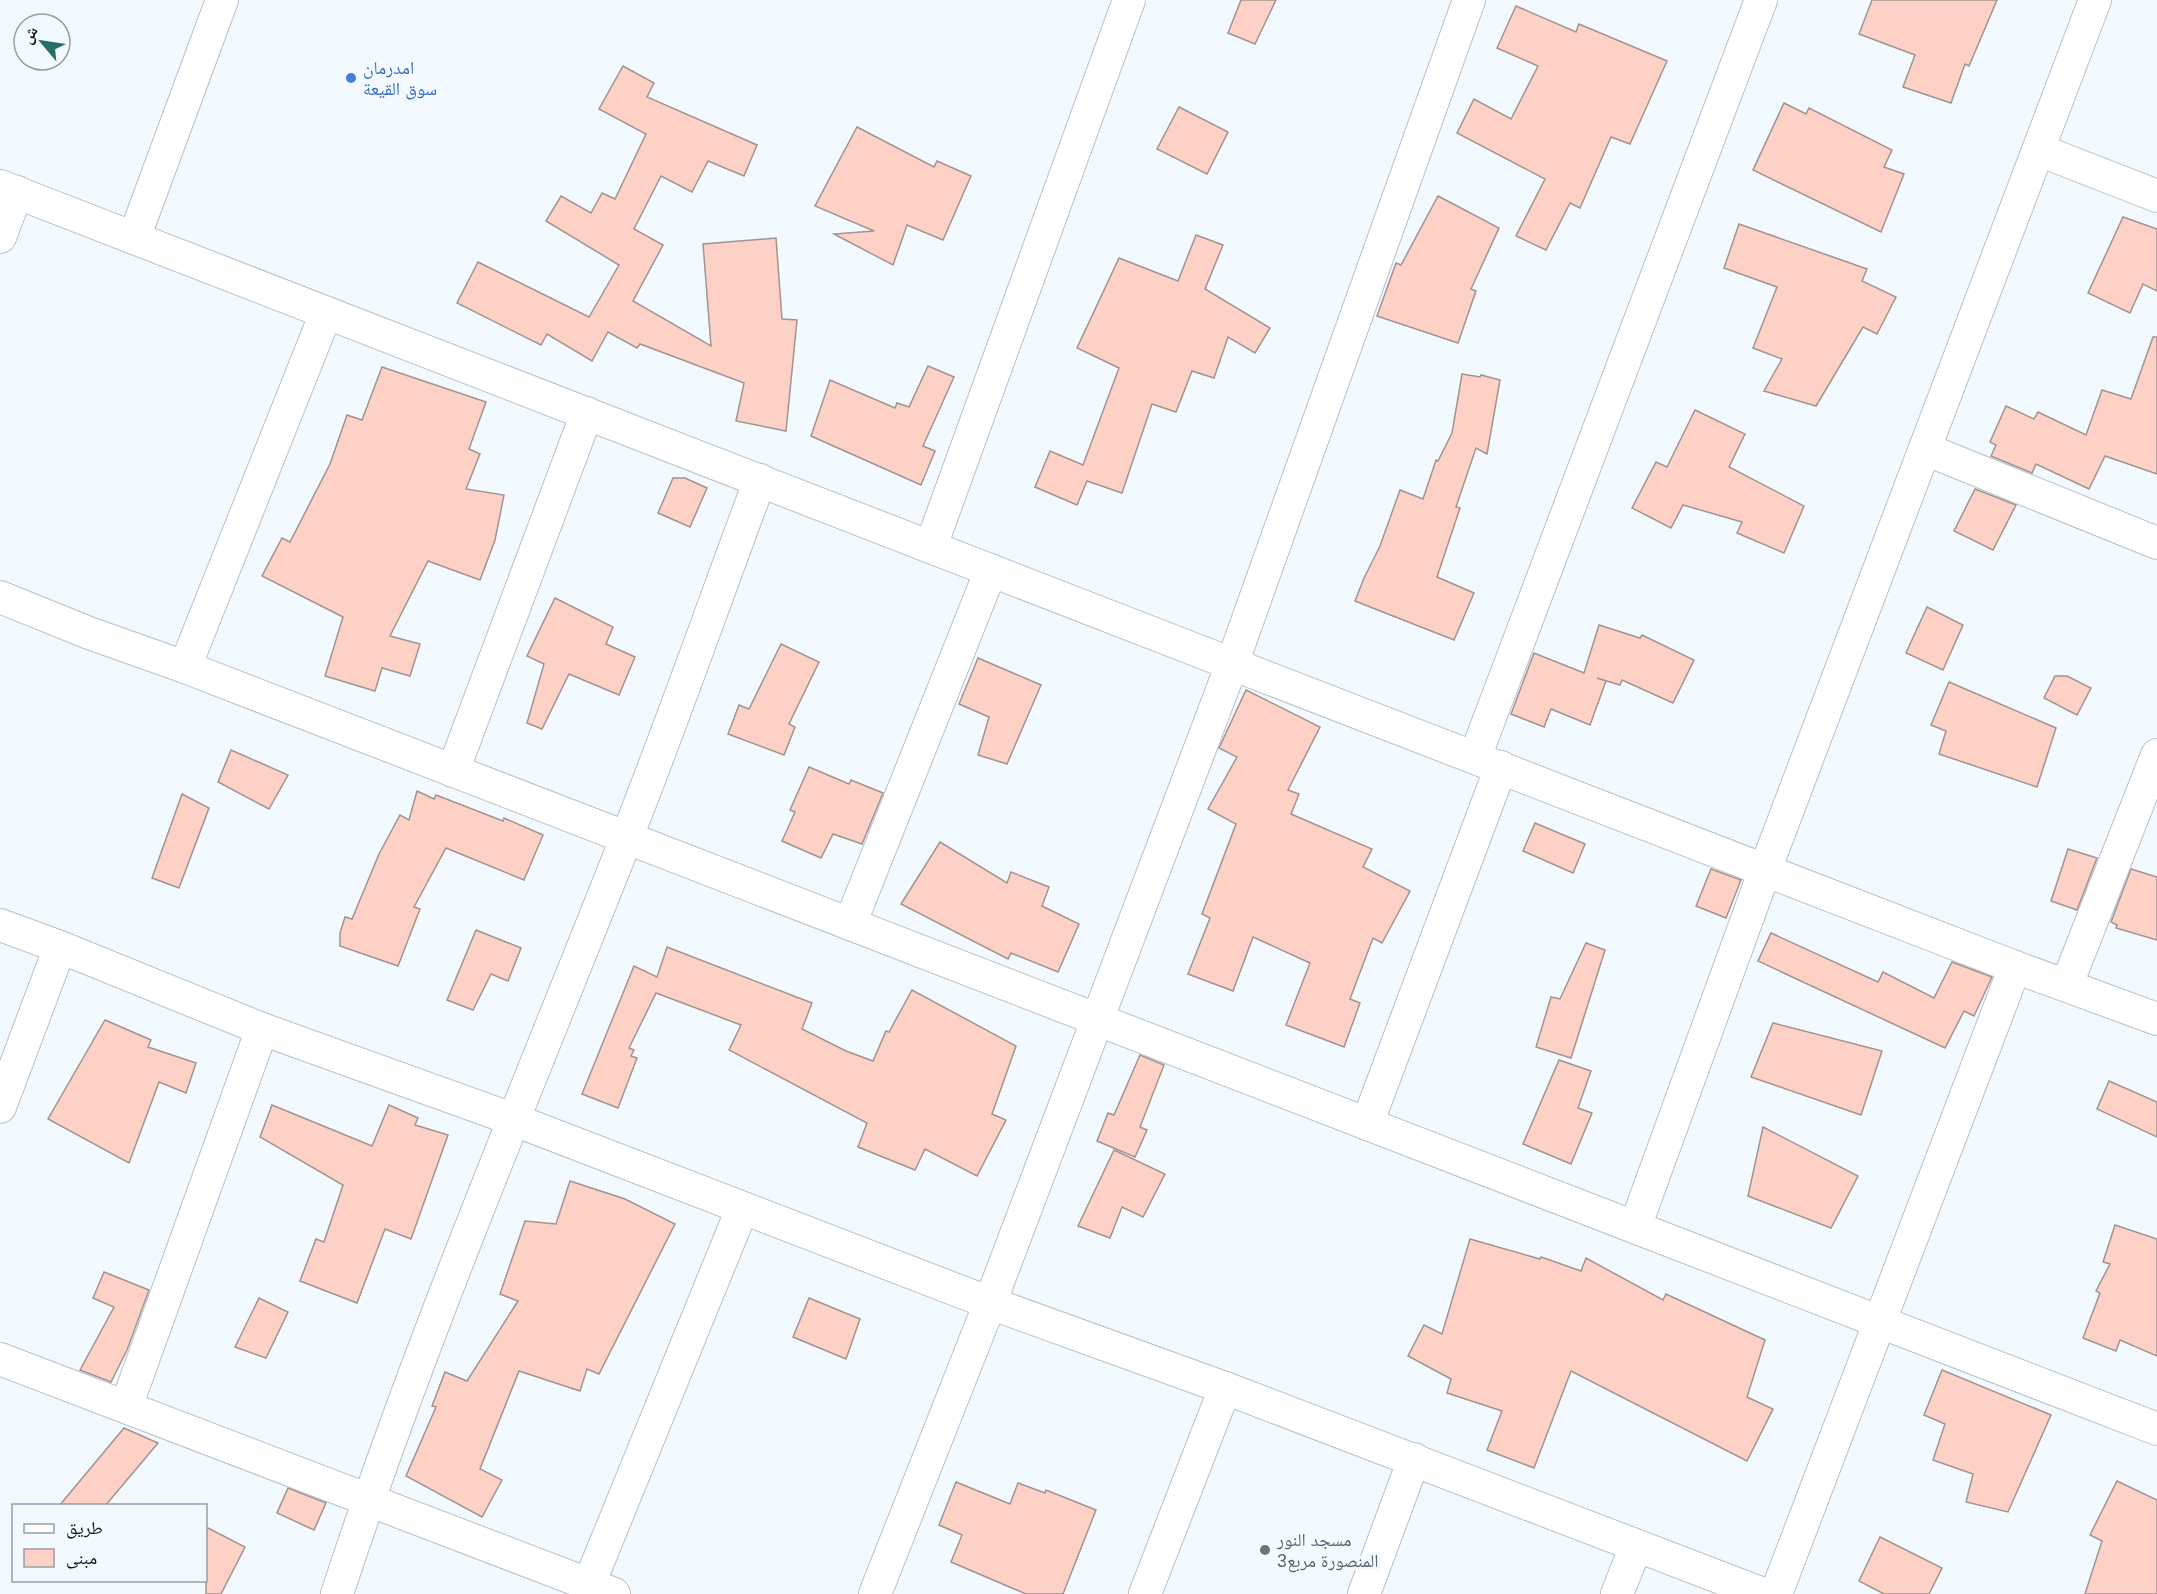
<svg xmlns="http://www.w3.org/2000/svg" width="2157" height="1594" font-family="Arial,'Noto Naskh Arabic',sans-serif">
	<rect width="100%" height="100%" fill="#f3faff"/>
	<g fill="#fdd1c6" stroke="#a19490" stroke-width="1.5">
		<path d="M 1241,0 L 1276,0 L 1255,44 L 1228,33 Z"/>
		<path d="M 1872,0 L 1997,0 L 1969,66 L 1965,64 L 1951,103 L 1903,87 L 1915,55 L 1859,34 Z"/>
		<path d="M 1516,6 L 1576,32 L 1579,24 L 1667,61 L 1630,144 L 1611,137 L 1580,208 L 1570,203 L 1546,250 L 1516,236 L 1545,179 L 1457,133 L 1474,99 L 1511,119 L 1538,66 L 1497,48 Z"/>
		<path d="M 623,66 L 654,83 L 647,97 L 757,145 L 744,176 L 708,161 L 692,192 L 661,176 L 634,229 L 663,245 L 633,301 L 711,346 L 703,244 L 776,238 L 782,319 L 797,320 L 786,431 L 736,421 L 744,383 L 640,344 L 637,348 L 608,332 L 592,361 L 547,334 L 541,345 L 457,303 L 478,262 L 589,317 L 619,265 L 546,221 L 561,196 L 591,213 L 602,193 L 615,199 L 646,134 L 599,109 Z"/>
		<path d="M 1784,103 L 1806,114 L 1809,108 L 1892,150 L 1884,167 L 1904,174 L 1881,232 L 1753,170 Z"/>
		<path d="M 1179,107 L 1228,132 L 1207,174 L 1157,149 Z"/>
		<path d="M 857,127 L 934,167 L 937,161 L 971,176 L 943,240 L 907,225 L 893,265 L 834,234 L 874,231 L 815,206 Z"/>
		<path d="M 1438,196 L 1499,228 L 1471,289 L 1476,291 L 1458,343 L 1377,316 L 1396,263 L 1401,265 Z"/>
		<path d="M 2123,217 L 2157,229 L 2157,291 L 2143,284 L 2130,313 L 2088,293 Z"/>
		<path d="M 1739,224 L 1867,269 L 1862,281 L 1896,297 L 1877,334 L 1863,327 L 1816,406 L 1764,391 L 1782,359 L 1753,348 L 1777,287 L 1724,268 Z"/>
		<path d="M 1196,235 L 1223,245 L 1205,289 L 1270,328 L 1255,353 L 1228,337 L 1214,378 L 1192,371 L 1176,412 L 1152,404 L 1122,493 L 1087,481 L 1077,505 L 1035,487 L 1050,451 L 1083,465 L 1119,368 L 1077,348 L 1119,258 L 1178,281 Z"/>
		<path d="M 2153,337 L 2157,337 L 2157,474 L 2105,456 L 2089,489 L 2036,464 L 2032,473 L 1991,456 L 1996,445 L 1990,442 L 2006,406 L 2034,419 L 2038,412 L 2086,435 L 2102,390 L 2131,399 Z"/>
		<path d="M 928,366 L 954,377 L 923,446 L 935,451 L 921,485 L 811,436 L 830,380 L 895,408 L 897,403 L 909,407 Z"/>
		<path d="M 382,367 L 486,402 L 469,449 L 480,454 L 466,489 L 504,495 L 495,540 L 480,580 L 428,561 L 390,636 L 420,644 L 410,676 L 382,668 L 375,691 L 325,676 L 343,617 L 262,576 L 282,538 L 290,542 L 330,464 L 347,415 L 362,420 Z"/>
		<path d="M 1462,374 L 1480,377 L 1481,375 L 1500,380 L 1487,454 L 1476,448 L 1456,507 L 1460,508 L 1437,577 L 1474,593 L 1454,640 L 1355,601 L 1364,578 L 1380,546 L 1400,490 L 1423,499 L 1436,460 L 1438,461 L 1452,433 Z"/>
		<path d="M 1695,410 L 1745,434 L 1729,467 L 1804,506 L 1784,553 L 1737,533 L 1742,522 L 1683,505 L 1671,528 L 1632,508 L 1656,462 L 1667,467 Z"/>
		<path d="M 673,478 L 685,478 L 707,488 L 690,527 L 658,513 Z"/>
		<path d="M 1975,489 L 2016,505 L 1993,550 L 1954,531 Z"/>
		<path d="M 555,598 L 613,627 L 606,644 L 635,657 L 619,695 L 569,674 L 542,729 L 527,723 L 544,664 L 527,656 Z"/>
		<path d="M 1927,607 L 1963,625 L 1943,670 L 1906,653 Z"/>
		<path d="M 1599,625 L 1640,638 L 1642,635 L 1694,660 L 1673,703 L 1622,680 L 1620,685 L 1597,678 L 1606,681 L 1590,725 L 1551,709 L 1544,727 L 1511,714 L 1534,653 L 1584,673 Z"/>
		<path d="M 781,644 L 819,662 L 789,724 L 795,727 L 784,755 L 728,734 L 739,705 L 749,709 Z"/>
		<path d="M 978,658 L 1041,685 L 1007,764 L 978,755 L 989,717 L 959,704 Z"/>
		<path d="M 2055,676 L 2067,676 L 2091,688 L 2077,715 L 2044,698 Z"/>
		<path d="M 1949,682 L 2056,728 L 2037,787 L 1939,754 L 1946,731 L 1931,725 Z"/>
		<path d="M 1246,690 L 1320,727 L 1288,790 L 1299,794 L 1291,814 L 1372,849 L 1363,867 L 1410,891 L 1382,943 L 1373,938 L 1350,999 L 1360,1003 L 1344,1047 L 1286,1025 L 1310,963 L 1253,937 L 1233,991 L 1188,974 L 1210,918 L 1202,914 L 1236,824 L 1208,809 L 1237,757 L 1219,748 Z"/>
		<path d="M 231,750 L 288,775 L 269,809 L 218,782 Z"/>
		<path d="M 809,767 L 849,784 L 851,780 L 883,793 L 862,844 L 833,834 L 821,858 L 782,841 L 795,812 L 790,810 Z"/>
		<path d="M 417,791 L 434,799 L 436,795 L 503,821 L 504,818 L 543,835 L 524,880 L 446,848 L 414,907 L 420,909 L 398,966 L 340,946 L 340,933 L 345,917 L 352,919 L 379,854 L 400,815 L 409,820 Z"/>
		<path d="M 182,794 L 209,808 L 179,888 L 152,878 Z"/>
		<path d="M 1535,823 L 1585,844 L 1573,873 L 1523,851 Z"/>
		<path d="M 940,842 L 1007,883 L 1011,872 L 1049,887 L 1042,906 L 1079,924 L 1058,972 L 1011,953 L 1008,959 L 901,904 Z"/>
		<path d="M 2068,849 L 2097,858 L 2077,910 L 2051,901 Z"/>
		<path d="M 1711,869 L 1741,880 L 1726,918 L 1696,906 Z"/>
		<path d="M 2131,869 L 2157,877 L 2157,940 L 2116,928 L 2117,925 L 2111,922 Z"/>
		<path d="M 476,930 L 521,948 L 508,981 L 491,974 L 473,1010 L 447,1000 Z"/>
		<path d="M 1771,933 L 1878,982 L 1883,972 L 1934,998 L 1952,962 L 1992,977 L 1974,1016 L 1964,1011 L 1945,1048 L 1758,961 Z"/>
		<path d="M 1586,943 L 1605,950 L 1571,1058 L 1536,1047 L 1551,997 L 1560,999 Z"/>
		<path d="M 667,947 L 812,1003 L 802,1029 L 846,1051 L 873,1061 L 886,1031 L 889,1032 L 912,990 L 1016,1046 L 992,1114 L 1006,1120 L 977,1176 L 925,1149 L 915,1170 L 858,1147 L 867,1123 L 729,1050 L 741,1025 L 656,993 L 629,1048 L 634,1050 L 631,1056 L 637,1058 L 618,1108 L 582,1094 L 634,966 L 657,977 Z"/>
		<path d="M 105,1020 L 151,1040 L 148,1047 L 196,1063 L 186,1093 L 159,1082 L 129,1163 L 48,1119 Z"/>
		<path d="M 1773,1023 L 1882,1051 L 1861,1115 L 1751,1077 Z"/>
		<path d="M 1140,1055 L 1164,1065 L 1140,1127 L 1147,1130 L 1135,1157 L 1097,1141 L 1108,1113 L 1114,1115 Z"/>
		<path d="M 1559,1060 L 1591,1071 L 1578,1108 L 1592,1113 L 1571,1164 L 1523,1144 Z"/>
		<path d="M 2109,1081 L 2157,1102 L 2157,1137 L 2097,1109 Z"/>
		<path d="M 272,1105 L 372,1146 L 389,1105 L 418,1118 L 415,1125 L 448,1135 L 411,1239 L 385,1229 L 357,1303 L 300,1281 L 316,1239 L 324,1242 L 343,1185 L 260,1137 Z"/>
		<path d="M 1763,1127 L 1858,1176 L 1831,1228 L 1748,1196 Z"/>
		<path d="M 1114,1150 L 1165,1174 L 1143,1217 L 1122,1207 L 1110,1238 L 1078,1226 Z"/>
		<path d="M 570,1181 L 625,1199 L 675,1224 L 599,1374 L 587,1369 L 580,1391 L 519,1371 L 480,1469 L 502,1480 L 482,1517 L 406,1476 L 436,1407 L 432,1406 L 445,1372 L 467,1381 L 518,1301 L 500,1294 L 525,1221 L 556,1224 Z"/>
		<path d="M 2115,1225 L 2157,1239 L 2157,1356 L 2120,1340 L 2116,1351 L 2083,1338 L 2100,1293 L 2096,1291 L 2110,1264 L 2103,1262 Z"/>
		<path d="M 1470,1239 L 1540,1259 L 1541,1257 L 1581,1271 L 1586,1258 L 1663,1300 L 1666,1294 L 1765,1340 L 1747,1397 L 1773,1409 L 1747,1461 L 1571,1371 L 1534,1468 L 1487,1450 L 1502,1411 L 1447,1393 L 1451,1379 L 1408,1356 L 1424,1325 L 1442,1334 Z"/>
		<path d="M 104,1272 L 149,1290 L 127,1350 L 111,1382 L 80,1370 L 114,1307 L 93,1298 Z"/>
		<path d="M 259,1298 L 288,1312 L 266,1358 L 235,1347 Z"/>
		<path d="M 809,1298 L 860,1319 L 846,1359 L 793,1337 Z"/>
		<path d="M 1942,1370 L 2051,1415 L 2008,1512 L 1966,1502 L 1973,1474 L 1933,1460 L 1945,1424 L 1924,1415 Z"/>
		<path d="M 124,1428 L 158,1443 L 105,1506 L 59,1506 Z"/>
		<path d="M 2117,1481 L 2157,1500 L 2157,1594 L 2085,1594 L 2102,1541 L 2090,1535 Z"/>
		<path d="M 956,1482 L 1010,1504 L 1018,1483 L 1045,1493 L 1046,1490 L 1096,1510 L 1063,1594 L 1026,1594 L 951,1562 L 962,1535 L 939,1525 Z"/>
		<path d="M 288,1488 L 326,1503 L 314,1530 L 277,1513 Z"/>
		<path d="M 206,1527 L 245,1547 L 221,1594 L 206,1594 Z"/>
		<path d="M 1880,1537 L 1942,1568 L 1929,1594 L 1884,1594 L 1859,1581 Z"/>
	</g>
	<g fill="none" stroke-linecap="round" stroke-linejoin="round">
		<g stroke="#b7c1c9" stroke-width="34">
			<g id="street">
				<path d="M 2039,150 L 2157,196"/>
				<path d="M 0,186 L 1232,664 L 2015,967 L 2157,1019"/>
				<path d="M 0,237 L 17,192"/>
				<path d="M 134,238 L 222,0"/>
				<path d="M 1925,449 L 2157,543"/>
				<path d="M 931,546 L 1129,0"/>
				<path d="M 0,597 L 89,633 L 185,667 L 2157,1429"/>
				<path d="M 185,667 L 326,313"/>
				<path d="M 1475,757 L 1761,0"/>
				<path d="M 453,771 L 587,413"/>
				<path d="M 850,924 L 991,570"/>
				<path d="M 0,925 L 60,947 L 262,1029 L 512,1119 L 990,1303 L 1225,1388 L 1763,1594"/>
				<path d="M 2067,984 L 2157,755"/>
				<path d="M 0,1107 L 60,947"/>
				<path d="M 1367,1124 L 1501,767"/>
				<path d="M 1635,1227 L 1765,870 L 2095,0"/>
				<path d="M 0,1359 L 614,1594"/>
				<path d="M 126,1407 L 262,1029"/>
				<path d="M 589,1584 L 742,1209"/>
				<path d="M 337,1594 C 421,1338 527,1090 626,839 C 673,721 715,600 760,480"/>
				<path d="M 875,1594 L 990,1303 L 1232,664 L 1469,0"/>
				<path d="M 1145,1594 L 1225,1388"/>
				<path d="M 1364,1594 L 1414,1459"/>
				<path d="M 1617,1594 L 1636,1546"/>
				<path d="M 1776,1594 L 2015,967"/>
			</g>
		</g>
		<use href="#street" stroke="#fff" stroke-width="32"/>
	</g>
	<circle fill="#3f7fe0" stroke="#f3faff" stroke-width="2" cx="351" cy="78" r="6"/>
	<circle fill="#6b7280" stroke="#f3faff" stroke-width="2" cx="1265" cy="1550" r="6"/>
	<g text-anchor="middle" stroke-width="6" stroke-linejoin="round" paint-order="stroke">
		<g font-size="18" fill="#366cbe" stroke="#f3faff" text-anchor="start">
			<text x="363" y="74">امدرمان<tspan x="363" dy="21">سوق القيعة</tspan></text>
		</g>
		<g font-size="18" fill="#5b616d" stroke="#f3faff" text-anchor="start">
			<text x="1277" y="1546">مسجد النور<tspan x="1277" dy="21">المنصورة مربع3</tspan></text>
		</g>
	</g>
	<rect x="12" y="1504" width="195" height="78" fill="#f3faff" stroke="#989ea2" stroke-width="1.5"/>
	<rect x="24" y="1524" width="30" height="9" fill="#ffffff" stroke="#989ea2" stroke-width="1.5"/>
	<text x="66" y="1534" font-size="18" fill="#101417">طريق</text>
	<rect x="24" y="1549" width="30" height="18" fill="#fdd1c6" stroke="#989ea2" stroke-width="1.5"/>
	<text x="66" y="1564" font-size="18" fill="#101417">مبنى</text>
	<g transform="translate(42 42) rotate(299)"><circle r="28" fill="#f3faff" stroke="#989ea2" stroke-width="1.5"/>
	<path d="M0-4.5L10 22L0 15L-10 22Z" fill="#266f69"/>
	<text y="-9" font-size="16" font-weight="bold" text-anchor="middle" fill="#101417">ش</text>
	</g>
</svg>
